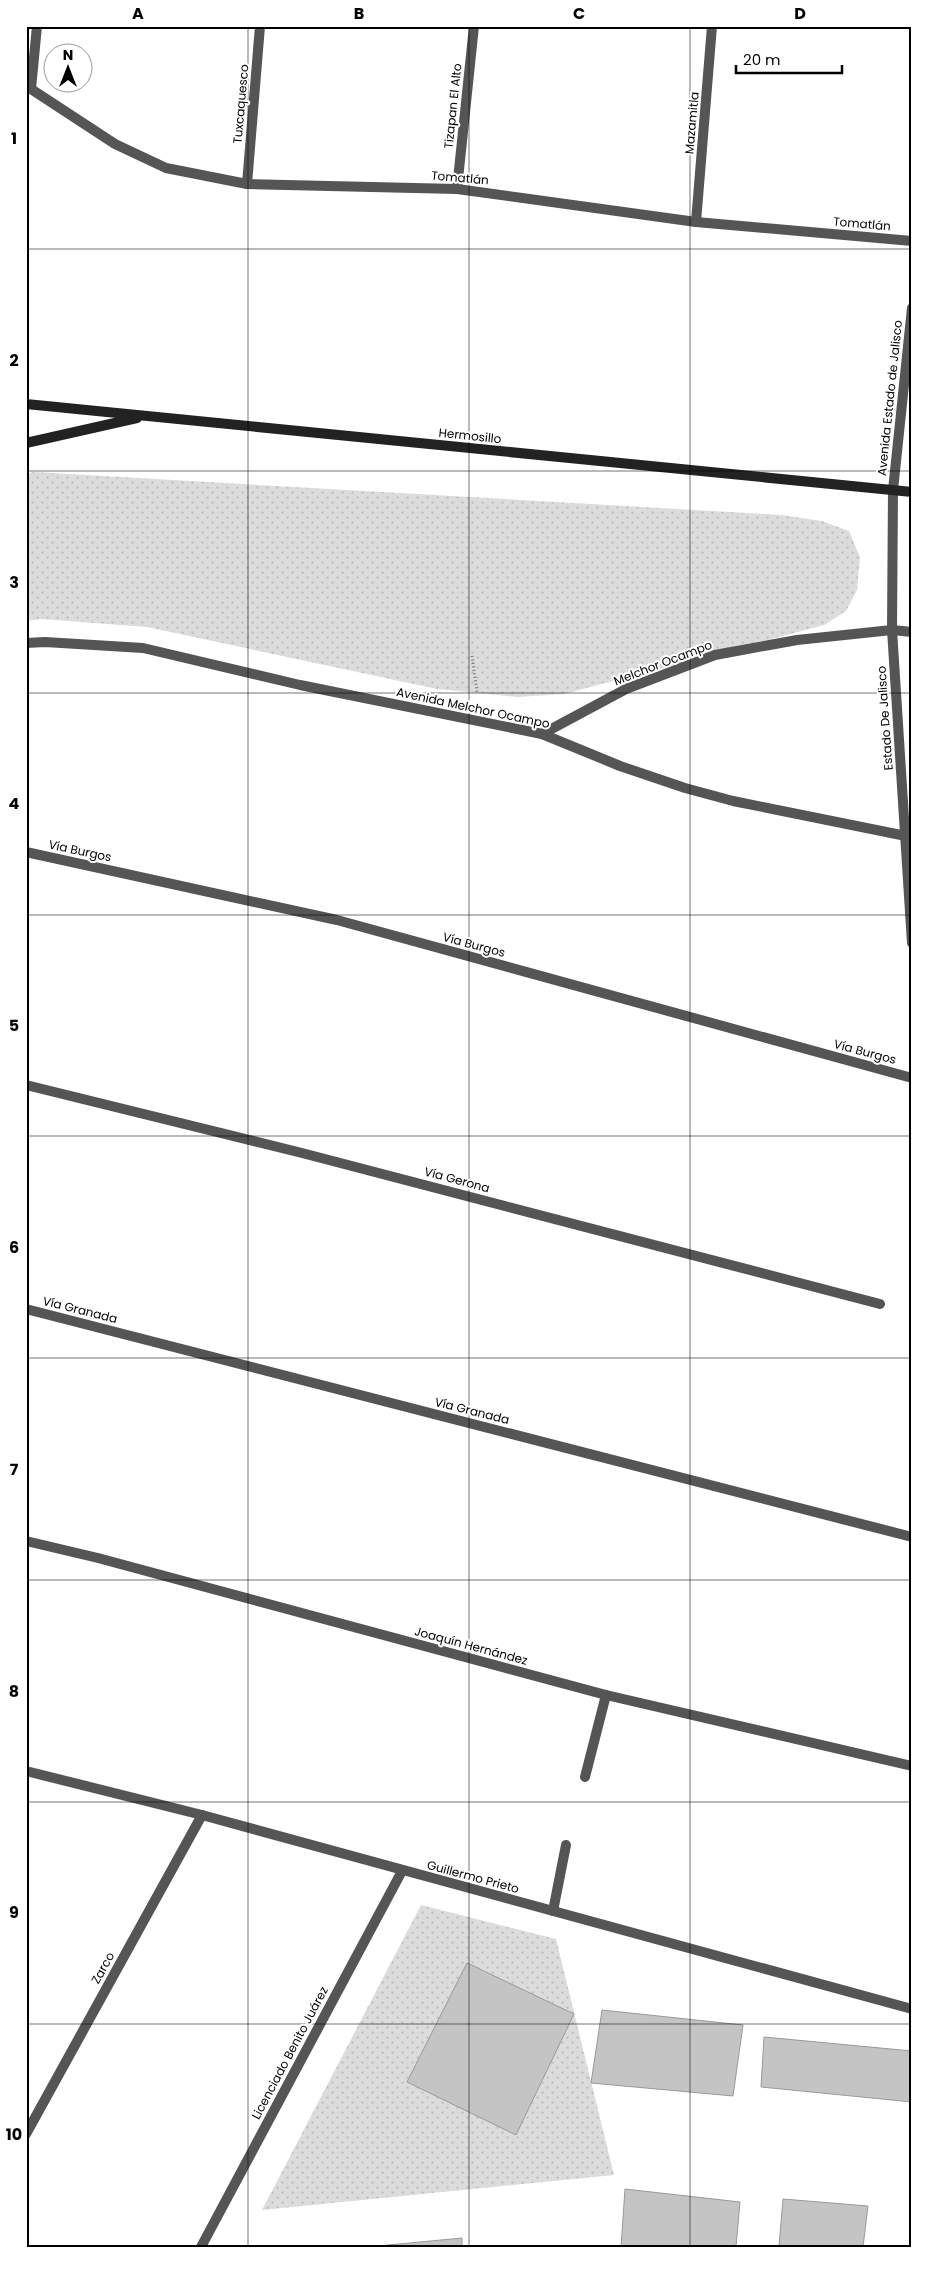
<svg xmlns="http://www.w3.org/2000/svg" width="938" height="2273" font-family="Poppins,sans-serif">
	<defs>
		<pattern id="green-dots" width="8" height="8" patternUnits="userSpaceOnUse" patternTransform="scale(1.25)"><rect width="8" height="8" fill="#dcdcdc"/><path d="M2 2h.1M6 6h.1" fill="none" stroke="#bbb" stroke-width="1.8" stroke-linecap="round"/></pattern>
	</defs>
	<rect width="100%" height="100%" fill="#fff"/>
	<g fill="url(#green-dots)">
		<path d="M 34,472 L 782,515 L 822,521 L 849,531 L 860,557 L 857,590 L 846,611 L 824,625 L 564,694 L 517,697 L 437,689 L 147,627 L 41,619 L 26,621 L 26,474 Z"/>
		<path d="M 421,1905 L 556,1939 L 614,2175 L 262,2210 Z"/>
	</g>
	<g fill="#c4c4c4" stroke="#999">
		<path d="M 467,1963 L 574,2014 L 516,2135 L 407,2082 Z"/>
		<path d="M 602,2010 L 743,2025 L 733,2096 L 591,2083 Z"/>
		<path d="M 764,2037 L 912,2051 L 912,2102 L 761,2087 Z"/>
		<path d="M 625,2189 L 740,2202 L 736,2247 L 621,2247 Z"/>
		<path d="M 783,2199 L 868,2206 L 863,2247 L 779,2246 Z"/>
		<path d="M 462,2238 L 462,2247 L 367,2247 Z"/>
	</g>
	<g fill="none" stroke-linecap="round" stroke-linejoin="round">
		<path stroke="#777" stroke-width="3" stroke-dasharray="1 2.5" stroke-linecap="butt" d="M 472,656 L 477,692"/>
		<g stroke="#555" stroke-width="10">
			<path d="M 26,89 L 31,89 L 115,144 L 166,168 L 247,184 L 457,189 L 696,222 L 912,241"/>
			<path d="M 31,89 L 37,26"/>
			<path d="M 247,184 L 260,26"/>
			<path d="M 457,189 L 474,26"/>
			<path d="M 696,222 L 712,26"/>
			<path d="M 912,308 L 893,490 L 892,630 L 912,943"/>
			<path d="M 26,643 L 45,642 L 143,648 L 300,685 L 542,734 L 620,766 L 685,788 L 733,801 L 906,836"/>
			<path d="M 542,734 L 626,689 L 715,655 L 797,640 L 892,630 L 912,632"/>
			<path d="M 26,852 L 337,920 L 912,1078"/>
			<path d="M 26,1085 L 302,1153 L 880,1304"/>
			<path d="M 26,1309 L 912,1537"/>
			<path d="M 26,1541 L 98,1558 L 606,1695 L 912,1766"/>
			<path d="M 26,1771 L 202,1815 L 912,2009"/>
			<path d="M 585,1777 L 606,1695"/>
			<path d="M 553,1911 L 566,1845"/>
			<path d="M 26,2134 L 202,1815"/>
			<path d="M 201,2247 L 402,1871"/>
		</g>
		<g stroke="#222" stroke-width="10">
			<path d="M 26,404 L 912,492"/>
			<path d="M 26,443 L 137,418"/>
		</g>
	</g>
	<path fill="none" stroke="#000" stroke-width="1" stroke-opacity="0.55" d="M 248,26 L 248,2247M 469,26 L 469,2247M 690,26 L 690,2247M 26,249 L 912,249M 26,471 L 912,471M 26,693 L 912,693M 26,915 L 912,915M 26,1136 L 912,1136M 26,1358 L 912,1358M 26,1580 L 912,1580M 26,1802 L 912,1802M 26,2024 L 912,2024"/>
	<g text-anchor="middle" stroke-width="4" stroke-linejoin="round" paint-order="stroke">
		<g font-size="12" fill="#000" stroke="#fff">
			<text transform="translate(241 104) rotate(-85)" y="4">Tuxcaquesco</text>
			<text transform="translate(453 106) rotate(-84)" y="4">Tizapan El Alto</text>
			<text transform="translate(692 123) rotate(-85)" y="4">Mazamitla</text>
			<text transform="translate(460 178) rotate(5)" y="4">Tomatlán</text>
			<text transform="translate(862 224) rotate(5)" y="4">Tomatlán</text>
			<text transform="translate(890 398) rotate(-84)" y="4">Avenida Estado de Jalisco</text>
			<text transform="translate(470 436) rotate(6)" y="4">Hermosillo</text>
			<text transform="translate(663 663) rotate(-21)" y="4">Melchor Ocampo</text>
			<text transform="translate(473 708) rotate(12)" y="4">Avenida Melchor Ocampo</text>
			<text transform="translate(885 718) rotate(-94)" y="4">Estado De Jalisco</text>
			<text transform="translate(80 851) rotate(12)" y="4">Vía Burgos</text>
			<text transform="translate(474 945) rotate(15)" y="4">Vía Burgos</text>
			<text transform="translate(865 1052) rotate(15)" y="4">Vía Burgos</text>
			<text transform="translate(457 1180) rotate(15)" y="4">Vía Gerona</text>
			<text transform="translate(80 1310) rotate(14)" y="4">Vía Granada</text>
			<text transform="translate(472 1411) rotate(14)" y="4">Vía Granada</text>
			<text transform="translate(471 1646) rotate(15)" y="4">Joaquín Hernández</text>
			<text transform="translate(473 1877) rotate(15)" y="4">Guillermo Prieto</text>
			<text transform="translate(103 1968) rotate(-61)" y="4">Zarco</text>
			<text transform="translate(290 2053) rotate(-62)" y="4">Licenciado Benito Juárez</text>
		</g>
	</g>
	<rect width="938" height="2273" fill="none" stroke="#ffffff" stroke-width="55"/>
	<g transform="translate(68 68)"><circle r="24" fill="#ffffff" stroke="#999999"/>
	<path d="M0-4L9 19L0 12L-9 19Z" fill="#000000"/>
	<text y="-8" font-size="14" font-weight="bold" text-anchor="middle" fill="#000000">N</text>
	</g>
	<path d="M736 65v8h106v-8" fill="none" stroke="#000000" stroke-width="2.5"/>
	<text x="743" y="65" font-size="15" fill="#000000" stroke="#ffffff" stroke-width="4" paint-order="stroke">20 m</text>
	<rect x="28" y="28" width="882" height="2218" fill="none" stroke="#000" stroke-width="2"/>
	<g font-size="16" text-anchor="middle" font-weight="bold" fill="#000">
		<text x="138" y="19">A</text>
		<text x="359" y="19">B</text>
		<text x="579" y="19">C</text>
		<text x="800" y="19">D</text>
		<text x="14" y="144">1</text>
		<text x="14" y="366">2</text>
		<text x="14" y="588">3</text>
		<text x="14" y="809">4</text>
		<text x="14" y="1031">5</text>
		<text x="14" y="1253">6</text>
		<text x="14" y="1475">7</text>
		<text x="14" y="1697">8</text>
		<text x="14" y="1918">9</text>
		<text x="14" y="2140">10</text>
	</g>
</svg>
